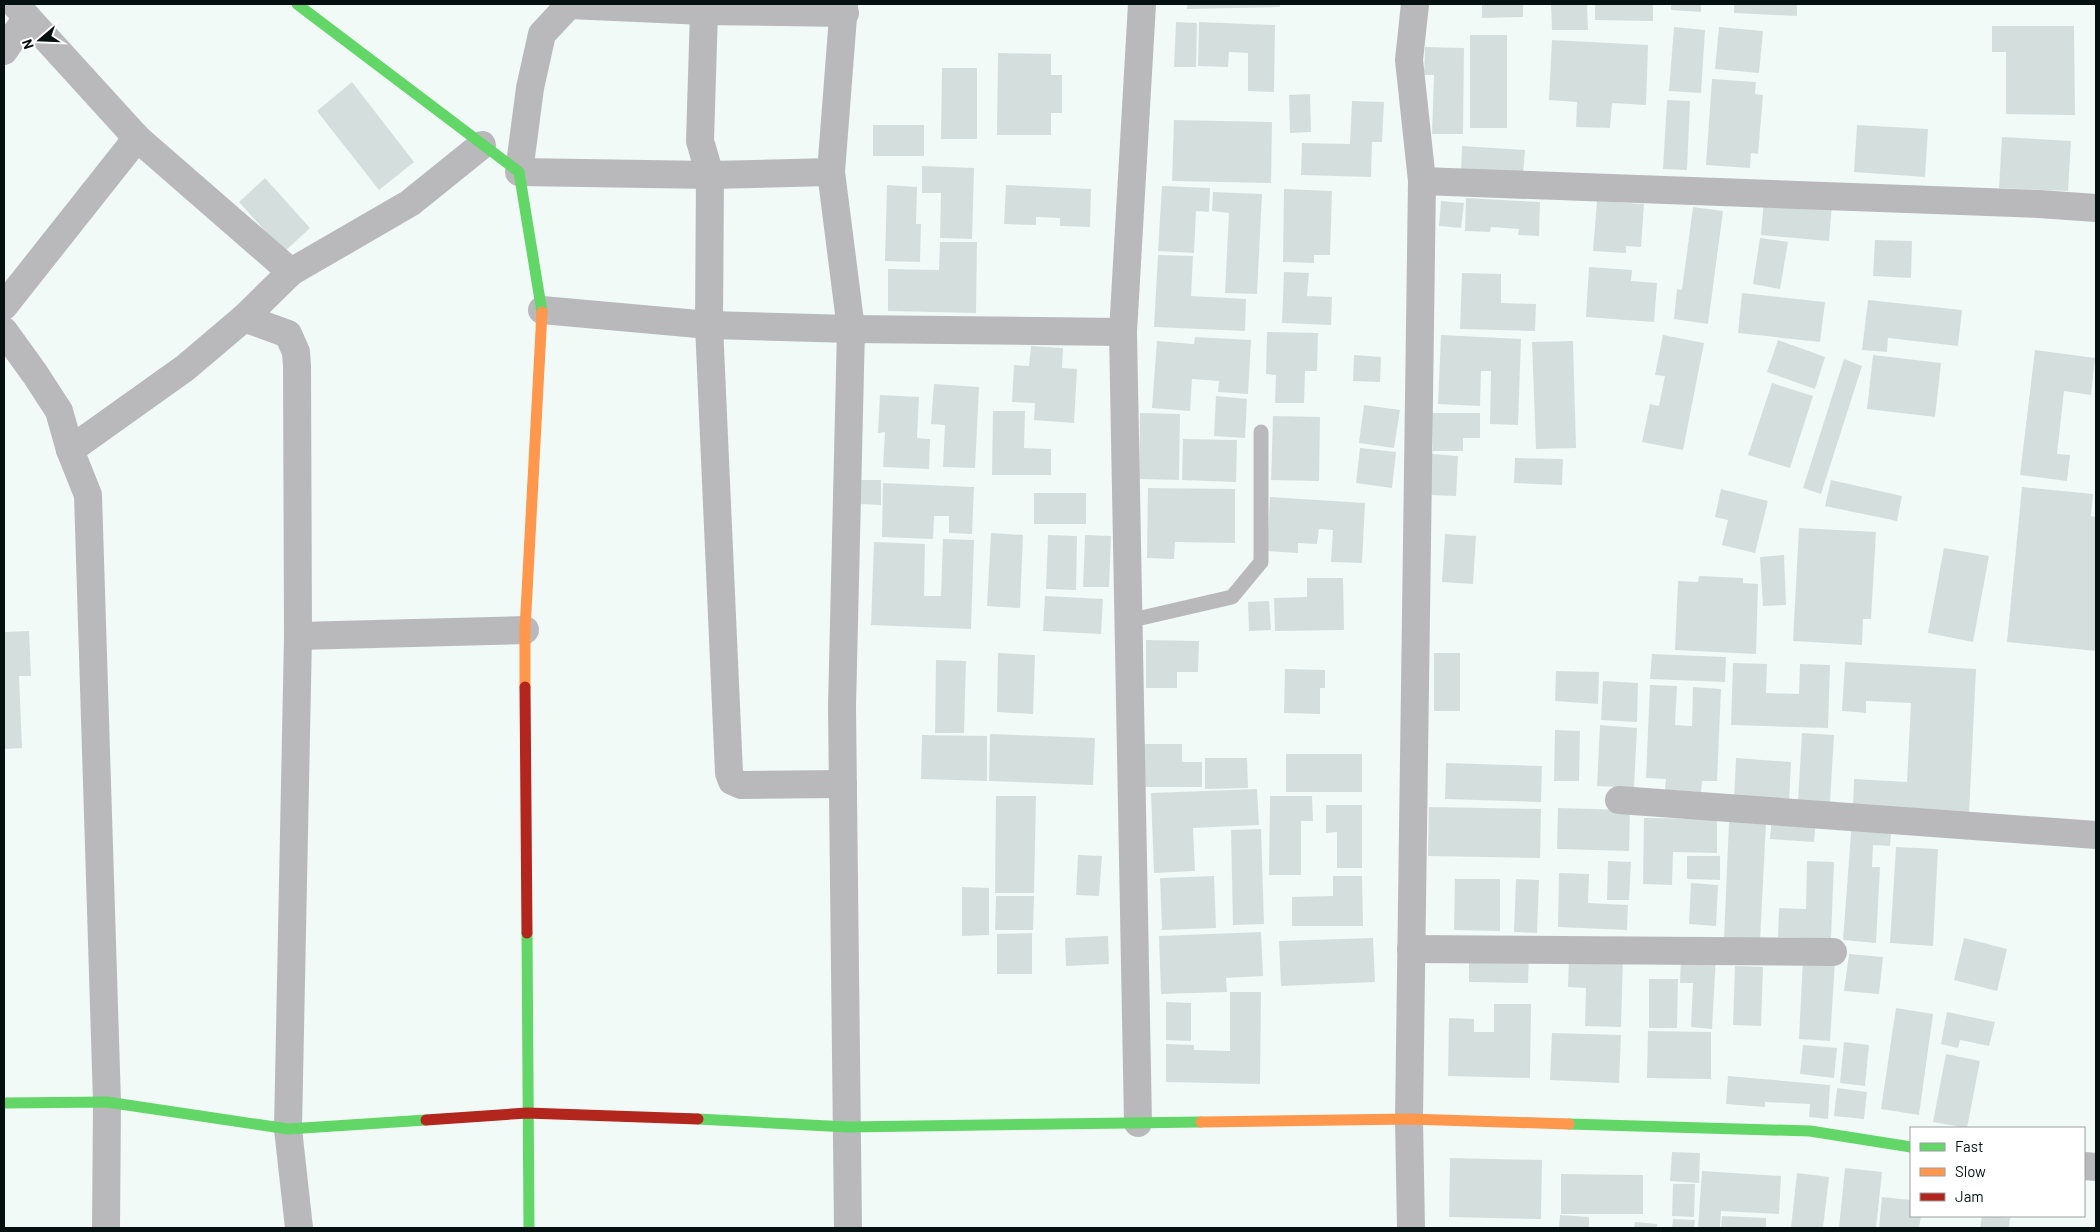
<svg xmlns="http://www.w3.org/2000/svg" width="2100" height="1232" font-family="Barlow,sans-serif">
	<rect width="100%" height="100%" fill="#f2faf8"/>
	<g fill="#d4dfdd">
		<path d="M 1187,4 L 1280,4 L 1280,7 L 1187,9 Z"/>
		<path d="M 1482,4 L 1523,4 L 1523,17 L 1482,18 Z"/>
		<path d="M 1551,4 L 1587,4 L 1588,30 L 1552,30 Z"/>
		<path d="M 1595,4 L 1653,4 L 1653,21 L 1595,20 Z"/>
		<path d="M 1671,4 L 1701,4 L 1701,12 L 1671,10 Z"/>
		<path d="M 1734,4 L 1797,4 L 1797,16 L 1734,13 Z"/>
		<path d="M 1176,22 L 1197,23 L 1196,67 L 1174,67 Z"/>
		<path d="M 1199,22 L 1275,25 L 1274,92 L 1248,91 L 1248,53 L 1229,52 L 1228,67 L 1198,66 Z"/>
		<path d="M 1992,26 L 2074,26 L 2075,115 L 2006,114 L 2006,52 L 1992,52 Z"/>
		<path d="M 1674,27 L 1705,30 L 1701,93 L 1669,91 Z"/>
		<path d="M 1719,27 L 1763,31 L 1759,73 L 1715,69 Z"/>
		<rect x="1470" y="35" width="37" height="93"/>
		<path d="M 1552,40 L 1648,45 L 1646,105 L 1612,103 L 1610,128 L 1576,127 L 1577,102 L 1549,100 Z"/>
		<path d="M 1425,47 L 1464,48 L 1463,134 L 1432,134 L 1434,75 L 1424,75 Z"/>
		<path d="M 998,53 L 1051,54 L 1051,75 L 1062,75 L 1062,113 L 1051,113 L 1051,135 L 997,135 Z"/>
		<path d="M 942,68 L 977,68 L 977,139 L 941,139 Z"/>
		<path d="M 1712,79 L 1756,82 L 1755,94 L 1763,95 L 1758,154 L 1751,153 L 1750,168 L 1706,165 Z"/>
		<path d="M 352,82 L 414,162 L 379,190 L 317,111 Z"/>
		<path d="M 1310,94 L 1311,132 L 1290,133 L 1289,95 Z"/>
		<path d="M 1667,100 L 1690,101 L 1687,170 L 1663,169 Z"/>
		<path d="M 1352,101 L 1384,102 L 1382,142 L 1372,142 L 1371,177 L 1301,175 L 1302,143 L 1350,144 Z"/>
		<path d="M 1174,120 L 1272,122 L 1271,183 L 1172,181 Z"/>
		<rect x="873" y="125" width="51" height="31"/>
		<path d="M 1857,125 L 1928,129 L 1925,177 L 1854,172 Z"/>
		<path d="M 2002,137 L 2071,141 L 2068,191 L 1999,188 Z"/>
		<path d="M 1462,146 L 1525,150 L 1523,175 L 1461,171 Z"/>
		<path d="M 922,166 L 974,168 L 972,239 L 940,238 L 941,193 L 922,193 Z"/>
		<path d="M 265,178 L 310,228 L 284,252 L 239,202 Z"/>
		<path d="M 887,185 L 917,187 L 916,224 L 921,224 L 920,262 L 885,261 Z"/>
		<path d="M 1006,185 L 1091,189 L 1090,227 L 1060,226 L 1060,218 L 1036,217 L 1036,225 L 1004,224 Z"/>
		<path d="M 1162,186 L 1210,188 L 1209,212 L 1196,211 L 1194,253 L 1158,251 Z"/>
		<path d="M 1284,189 L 1332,191 L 1330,255 L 1314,255 L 1314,263 L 1283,262 Z"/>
		<path d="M 1213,192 L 1262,194 L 1257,294 L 1225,293 L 1229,213 L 1212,211 Z"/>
		<path d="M 1466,198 L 1540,202 L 1539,236 L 1518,235 L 1519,229 L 1491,227 L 1490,232 L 1465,231 Z"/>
		<path d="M 1764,198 L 1832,204 L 1829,241 L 1761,235 Z"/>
		<path d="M 1441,201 L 1464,203 L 1461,228 L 1439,226 Z"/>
		<path d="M 1597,201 L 1644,204 L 1641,247 L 1626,246 L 1626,253 L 1593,251 Z"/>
		<path d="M 1693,207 L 1723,211 L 1708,324 L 1674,319 L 1677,289 L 1682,290 Z"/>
		<path d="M 1760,238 L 1788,242 L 1780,289 L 1753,284 Z"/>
		<path d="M 1875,240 L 1912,241 L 1911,278 L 1873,276 Z"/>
		<path d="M 940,242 L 977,242 L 976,313 L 888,311 L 888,269 L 939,270 Z"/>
		<path d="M 1158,255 L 1193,256 L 1191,296 L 1246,299 L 1245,331 L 1154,327 Z"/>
		<path d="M 1589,267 L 1632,270 L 1631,281 L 1657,283 L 1654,322 L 1586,317 Z"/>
		<path d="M 1284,272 L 1309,273 L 1307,296 L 1332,297 L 1331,325 L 1282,323 Z"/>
		<path d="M 1462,273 L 1501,274 L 1501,303 L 1536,304 L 1535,331 L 1460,329 Z"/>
		<path d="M 1742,293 L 1825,302 L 1820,342 L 1738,333 Z"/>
		<path d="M 1868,300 L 1962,310 L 1958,346 L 1888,338 L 1887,352 L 1862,350 Z"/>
		<path d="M 1267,332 L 1318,333 L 1317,371 L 1305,371 L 1304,403 L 1275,403 L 1276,375 L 1266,374 Z"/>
		<path d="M 1441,335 L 1521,339 L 1518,425 L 1490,424 L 1491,371 L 1481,371 L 1480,406 L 1438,404 Z"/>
		<path d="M 1663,335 L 1704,343 L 1683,450 L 1642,442 L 1650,404 L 1659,406 L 1665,376 L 1655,375 Z"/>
		<path d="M 1195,337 L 1251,340 L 1248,394 L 1218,392 L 1219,381 L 1192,379 L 1190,411 L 1152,408 L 1157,341 L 1194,344 Z"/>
		<path d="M 1778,340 L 1825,357 L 1815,389 L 1767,372 Z"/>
		<path d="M 1573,341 L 1576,448 L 1536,449 L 1532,342 Z"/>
		<path d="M 1031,346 L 1063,348 L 1062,368 L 1077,369 L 1074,423 L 1034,420 L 1035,403 L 1012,402 L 1014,365 L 1029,366 Z"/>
		<path d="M 2035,350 L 2095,358 L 2091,395 L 2064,391 L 2057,454 L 2070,455 L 2067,481 L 2020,475 Z"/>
		<path d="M 1354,355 L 1381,357 L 1380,382 L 1353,381 Z"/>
		<path d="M 1873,355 L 1941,363 L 1935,417 L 1867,409 Z"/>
		<path d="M 1844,359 L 1862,366 L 1821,494 L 1803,488 Z"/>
		<path d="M 1772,383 L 1813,396 L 1790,468 L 1748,455 Z"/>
		<path d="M 934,384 L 979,387 L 975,468 L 943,467 L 945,425 L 931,424 Z"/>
		<path d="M 880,395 L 919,397 L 917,438 L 930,439 L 929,469 L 883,467 L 885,432 L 878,433 Z"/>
		<path d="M 1216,396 L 1247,399 L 1245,438 L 1214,436 Z"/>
		<path d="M 1364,405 L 1400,410 L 1394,448 L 1359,443 Z"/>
		<path d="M 993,411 L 1025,411 L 1024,448 L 1051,449 L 1051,475 L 992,475 Z"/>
		<path d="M 1140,413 L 1180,414 L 1179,480 L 1139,479 Z"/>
		<path d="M 1432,413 L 1480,413 L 1480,438 L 1463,438 L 1463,451 L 1433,451 Z"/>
		<path d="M 1273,416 L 1320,417 L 1319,481 L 1271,480 Z"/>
		<path d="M 1183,439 L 1237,440 L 1236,482 L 1182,480 Z"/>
		<path d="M 1360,448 L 1396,452 L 1392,488 L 1356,483 Z"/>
		<path d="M 1432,454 L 1458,456 L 1456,496 L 1430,495 Z"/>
		<path d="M 1515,458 L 1563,459 L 1562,485 L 1514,483 Z"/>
		<path d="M 859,480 L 881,480 L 881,505 L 859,504 Z"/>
		<path d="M 1831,480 L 1902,496 L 1897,521 L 1825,506 Z"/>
		<path d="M 883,483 L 974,487 L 972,534 L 949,533 L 949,516 L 934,516 L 933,539 L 882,537 Z"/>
		<path d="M 2022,487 L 2093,494 L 2091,516 L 2096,517 L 2096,651 L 2007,642 Z"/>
		<path d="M 1148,488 L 1235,489 L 1235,543 L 1175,542 L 1174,559 L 1147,558 Z"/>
		<path d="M 1721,489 L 1768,501 L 1755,553 L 1722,545 L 1728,520 L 1715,517 Z"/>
		<rect x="1034" y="493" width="52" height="31"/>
		<path d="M 1270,497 L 1365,503 L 1362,563 L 1331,562 L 1333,530 L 1319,529 L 1317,544 L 1298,543 L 1298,553 L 1267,551 Z"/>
		<path d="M 1799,528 L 1876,532 L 1871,619 L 1863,619 L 1862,645 L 1793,641 Z"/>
		<path d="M 991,533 L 1023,535 L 1020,608 L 987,606 Z"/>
		<path d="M 1445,534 L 1476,536 L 1473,584 L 1442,582 Z"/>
		<path d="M 1048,535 L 1077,536 L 1076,590 L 1046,589 Z"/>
		<path d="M 1085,535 L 1111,536 L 1109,587 L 1083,587 Z"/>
		<path d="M 943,539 L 974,540 L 971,629 L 871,625 L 874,542 L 925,544 L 924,596 L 941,596 Z"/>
		<path d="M 1944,548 L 1989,556 L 1973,642 L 1928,633 Z"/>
		<path d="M 1784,555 L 1786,605 L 1763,606 L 1760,557 Z"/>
		<path d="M 1699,576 L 1743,578 L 1743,583 L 1758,584 L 1756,654 L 1675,650 L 1678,581 L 1698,582 Z"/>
		<path d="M 1307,578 L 1343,578 L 1344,630 L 1275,631 L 1274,598 L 1307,597 Z"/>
		<path d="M 1045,596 L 1103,599 L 1101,634 L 1043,631 Z"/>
		<path d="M 1269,601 L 1271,630 L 1249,631 L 1248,602 Z"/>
		<path d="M 29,631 L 31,676 L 19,676 L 22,748 L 4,749 L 4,632 Z"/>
		<path d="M 1146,640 L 1199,641 L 1198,672 L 1177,672 L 1177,688 L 1146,688 Z"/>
		<path d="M 998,653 L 1035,655 L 1033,714 L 997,712 Z"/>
		<rect x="1434" y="653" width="26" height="58"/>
		<path d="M 1652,654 L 1726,657 L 1725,682 L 1650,679 Z"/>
		<path d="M 936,660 L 966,661 L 964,733 L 935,733 Z"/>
		<path d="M 1845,662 L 1976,669 L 1969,815 L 1853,808 L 1854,779 L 1907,782 L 1911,703 L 1866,701 L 1866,713 L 1842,711 Z"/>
		<path d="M 1733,663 L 1767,664 L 1766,693 L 1799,694 L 1800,664 L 1830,665 L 1828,728 L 1731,725 Z"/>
		<path d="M 1285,669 L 1325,670 L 1325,688 L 1320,688 L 1320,714 L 1284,713 Z"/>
		<path d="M 1556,671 L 1599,672 L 1598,704 L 1555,701 Z"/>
		<path d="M 1603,681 L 1638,683 L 1637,722 L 1601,720 Z"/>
		<path d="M 1650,685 L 1677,686 L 1675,725 L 1692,726 L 1693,687 L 1721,689 L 1717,781 L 1702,781 L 1701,792 L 1665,790 L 1666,779 L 1646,778 Z"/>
		<path d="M 1600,725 L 1637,728 L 1634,788 L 1597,786 Z"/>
		<path d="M 1555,730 L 1580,731 L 1579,781 L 1554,781 Z"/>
		<path d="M 1802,733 L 1834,735 L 1830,803 L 1798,801 Z"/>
		<path d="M 990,734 L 1095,738 L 1093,785 L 989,781 Z"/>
		<path d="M 922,735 L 987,736 L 987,781 L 921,779 Z"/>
		<path d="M 1141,744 L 1182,744 L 1182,762 L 1202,762 L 1202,787 L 1141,787 Z"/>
		<rect x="1286" y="754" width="76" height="38"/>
		<path d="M 1205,758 L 1247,758 L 1248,788 L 1205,789 Z"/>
		<path d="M 1736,758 L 1791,762 L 1789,803 L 1734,800 Z"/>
		<path d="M 1446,763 L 1542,766 L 1541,802 L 1445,799 Z"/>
		<path d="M 1257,789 L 1259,825 L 1193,828 L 1195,871 L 1154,873 L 1151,793 Z"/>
		<path d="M 996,796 L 1036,796 L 1034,893 L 995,893 Z"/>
		<path d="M 1270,796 L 1312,796 L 1313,821 L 1301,821 L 1301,875 L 1269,875 Z"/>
		<path d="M 1326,805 L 1362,805 L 1362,868 L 1337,868 L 1337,832 L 1326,833 Z"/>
		<path d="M 1429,807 L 1541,809 L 1540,858 L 1428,856 Z"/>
		<path d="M 1558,808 L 1630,810 L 1629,851 L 1557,849 Z"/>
		<path d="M 1772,815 L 1816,819 L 1814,842 L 1770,839 Z"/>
		<path d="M 1644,818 L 1717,819 L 1717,853 L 1673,852 L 1672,885 L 1643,884 Z"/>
		<path d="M 1852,820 L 1892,823 L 1890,846 L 1873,845 L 1872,867 L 1880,867 L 1876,943 L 1843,940 Z"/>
		<path d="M 1729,821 L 1766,823 L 1760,941 L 1724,939 Z"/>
		<path d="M 1261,829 L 1264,924 L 1233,925 L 1231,830 Z"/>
		<path d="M 1896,847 L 1938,849 L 1933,946 L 1890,943 Z"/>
		<path d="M 1078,855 L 1102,856 L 1099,896 L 1076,895 Z"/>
		<path d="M 1687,856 L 1720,856 L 1720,880 L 1687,879 Z"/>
		<path d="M 1608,861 L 1631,862 L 1629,900 L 1607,900 Z"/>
		<path d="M 1807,861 L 1834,862 L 1831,939 L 1778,937 L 1779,908 L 1806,909 Z"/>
		<path d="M 1559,873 L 1589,874 L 1588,903 L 1628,905 L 1627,930 L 1558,927 Z"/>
		<path d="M 1214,876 L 1216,928 L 1162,930 L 1160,878 Z"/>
		<path d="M 1333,876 L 1362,876 L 1363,926 L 1292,926 L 1292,897 L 1333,896 Z"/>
		<path d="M 1455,879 L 1500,879 L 1500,931 L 1454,930 Z"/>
		<path d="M 1516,879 L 1539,880 L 1537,933 L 1514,932 Z"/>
		<path d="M 1691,883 L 1718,885 L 1716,926 L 1689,924 Z"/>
		<path d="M 962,887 L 989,888 L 989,935 L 962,936 Z"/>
		<path d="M 996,896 L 1034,896 L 1033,930 L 995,930 Z"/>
		<path d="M 1261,932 L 1263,976 L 1226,978 L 1227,992 L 1161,994 L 1159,936 Z"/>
		<path d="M 1032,933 L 1032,974 L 997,974 L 997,934 Z"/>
		<path d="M 1108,936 L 1109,964 L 1066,966 L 1065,938 Z"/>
		<path d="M 1373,938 L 1375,982 L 1281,986 L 1279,941 Z"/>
		<path d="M 1964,938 L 2007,949 L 1997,991 L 1954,980 Z"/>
		<path d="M 1469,953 L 1529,954 L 1528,983 L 1469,982 Z"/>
		<path d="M 1681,953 L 1716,955 L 1712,1029 L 1691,1027 L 1693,983 L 1680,983 Z"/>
		<path d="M 1849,954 L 1883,957 L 1879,994 L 1844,991 Z"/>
		<path d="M 1569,956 L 1623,957 L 1621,1027 L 1585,1026 L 1586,988 L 1568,987 Z"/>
		<path d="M 1803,959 L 1835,961 L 1830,1041 L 1799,1039 Z"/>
		<path d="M 1735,966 L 1763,967 L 1761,1026 L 1733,1025 Z"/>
		<path d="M 1649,979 L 1678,979 L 1677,1028 L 1649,1028 Z"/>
		<path d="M 1230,992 L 1261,992 L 1260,1084 L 1166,1082 L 1166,1044 L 1194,1045 L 1194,1050 L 1230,1051 Z"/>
		<path d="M 1166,1002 L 1191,1003 L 1191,1041 L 1166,1040 Z"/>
		<path d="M 1494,1004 L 1531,1004 L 1530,1078 L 1448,1076 L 1449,1018 L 1474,1019 L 1474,1032 L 1494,1032 Z"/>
		<path d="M 1896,1008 L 1933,1014 L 1919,1115 L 1881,1109 Z"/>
		<path d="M 1947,1012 L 1995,1022 L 1989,1046 L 1960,1040 L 1958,1048 L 1941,1044 Z"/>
		<path d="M 1648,1031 L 1711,1032 L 1711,1079 L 1647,1078 Z"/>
		<path d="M 1552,1033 L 1621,1035 L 1619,1083 L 1550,1080 Z"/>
		<path d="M 1844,1042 L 1869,1045 L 1865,1086 L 1840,1083 Z"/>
		<path d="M 1803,1045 L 1837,1048 L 1834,1078 L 1800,1074 Z"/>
		<path d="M 1946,1054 L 1980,1061 L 1967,1128 L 1933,1122 Z"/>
		<path d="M 1728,1076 L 1830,1085 L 1828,1119 L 1809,1117 L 1810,1104 L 1765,1102 L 1765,1107 L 1726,1104 Z"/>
		<path d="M 1837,1088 L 1867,1092 L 1864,1119 L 1834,1116 Z"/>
		<path d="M 1672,1152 L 1700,1153 L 1699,1183 L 1670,1181 Z"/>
		<path d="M 1450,1158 L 1542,1160 L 1541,1219 L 1449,1217 Z"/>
		<path d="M 1845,1168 L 1882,1172 L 1876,1228 L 1839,1228 Z"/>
		<path d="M 1702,1171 L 1781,1176 L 1779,1214 L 1721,1211 L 1720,1228 L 1698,1228 Z"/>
		<path d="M 1797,1173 L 1829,1177 L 1823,1228 L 1791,1228 Z"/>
		<path d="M 1561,1174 L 1643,1175 L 1643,1214 L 1561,1214 Z"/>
		<path d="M 1673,1184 L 1695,1184 L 1694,1217 L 1672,1216 Z"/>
		<path d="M 1882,1197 L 1911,1200 L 1911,1216 L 1921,1216 L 1919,1228 L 1879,1228 Z"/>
		<path d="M 1560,1215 L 1589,1217 L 1589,1228 L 1559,1228 Z"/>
		<path d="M 1722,1216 L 1766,1218 L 1766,1228 L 1721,1228 Z"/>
		<path d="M 1982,1216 L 2010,1218 L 2009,1228 L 1980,1228 Z"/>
		<path d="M 1673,1219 L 1695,1220 L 1694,1228 L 1672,1228 Z"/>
		<path d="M 1635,1222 L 1657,1224 L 1657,1228 L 1634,1228 Z"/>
	</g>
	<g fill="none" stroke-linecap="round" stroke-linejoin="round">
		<path stroke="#b9b9bc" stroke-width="15" d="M 1128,621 L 1232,597 L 1261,562 L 1261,432"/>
		<g stroke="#b9b9bc" stroke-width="28">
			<path d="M 15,4 L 137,138 L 291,272 L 410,203 L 482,145"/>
			<path d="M 570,4 L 542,34 L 530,88 L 519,172 L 710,175 L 831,172"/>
			<path d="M 844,4 L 831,172 L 851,329 L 842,707 L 848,1228"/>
			<path d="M 569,5 L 704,11 L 845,13"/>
			<path d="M 704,11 L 700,141 L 710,175 L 709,325 L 729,773 L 732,781 L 741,785 L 843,784"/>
			<path d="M 4,51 L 27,17"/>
			<path d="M 1422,181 L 2039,204 L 2096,208"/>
			<path d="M 4,306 L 137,138"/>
			<path d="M 542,310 L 709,325 L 851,329 L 1123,332"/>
			<path d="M 244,318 L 288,334 L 296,352 L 297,366 L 298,636 L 288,1129 L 299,1228"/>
			<path d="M 4,331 L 35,374 L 59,411 L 70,450 L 88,495 L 107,1102 L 106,1228"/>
			<path d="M 70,450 L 185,368 L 244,318 L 291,272"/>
			<path d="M 298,636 L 525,630"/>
			<path d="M 1619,800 L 2096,835"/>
			<path d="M 1411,949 L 1833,952"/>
			<path d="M 1138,1123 L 1123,332 L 1142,4"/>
			<path d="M 2084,1166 L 2096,1167"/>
			<path d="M 1411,1228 L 1409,1119 L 1422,181 L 1409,60 L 1415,4"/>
		</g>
		<g stroke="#63d668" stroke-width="11">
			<path d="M 297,4 L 519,172 L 542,312"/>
			<path d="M 527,933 L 529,1228"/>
			<path d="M 4,1103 L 107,1102 L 288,1129 L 426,1120"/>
			<path d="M 698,1119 L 847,1127 L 1201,1122"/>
			<path d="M 1569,1124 L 1810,1131 L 1911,1147"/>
		</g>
		<g stroke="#ff974d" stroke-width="11">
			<path d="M 525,687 L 525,630 L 542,312"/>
			<path d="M 1201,1122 L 1409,1119 L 1569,1124"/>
		</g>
		<g stroke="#b3261e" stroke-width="11">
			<path d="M 525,687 L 527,933"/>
			<path d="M 426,1120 L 527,1113 L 698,1119"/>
		</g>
	</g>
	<rect width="2100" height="1232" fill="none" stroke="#041110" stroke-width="10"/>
	<rect x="1910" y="1127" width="175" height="90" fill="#ffffff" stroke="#9ba09f"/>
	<rect x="1920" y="1143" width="25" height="8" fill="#63d668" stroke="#9ba09f"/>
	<text x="1955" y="1152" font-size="15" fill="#041110">Fast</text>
	<rect x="1920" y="1168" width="25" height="8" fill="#ff974d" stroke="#9ba09f"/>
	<text x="1955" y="1177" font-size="15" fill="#041110">Slow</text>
	<rect x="1920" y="1193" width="25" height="8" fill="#b3261e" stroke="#9ba09f"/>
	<text x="1955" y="1202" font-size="15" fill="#041110">Jam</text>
	<g transform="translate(40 40) rotate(251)" stroke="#ffffff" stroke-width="4" paint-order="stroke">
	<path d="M0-4L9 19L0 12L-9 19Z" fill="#041110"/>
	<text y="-8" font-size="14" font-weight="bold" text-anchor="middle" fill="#041110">N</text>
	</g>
</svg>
